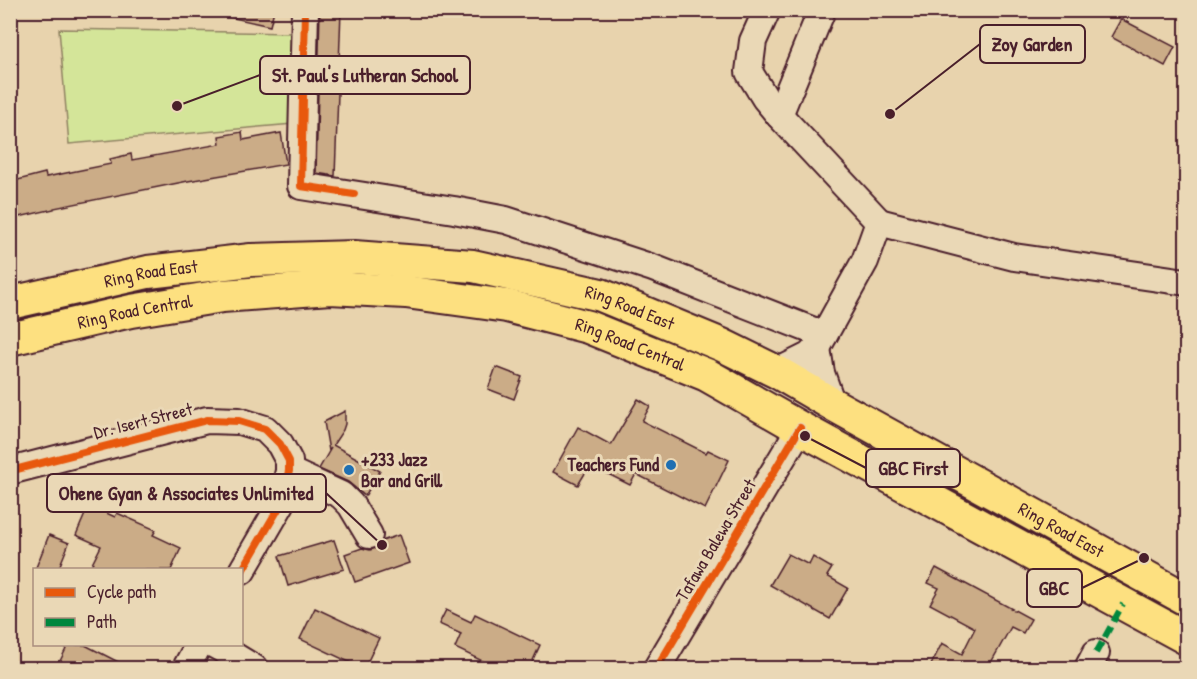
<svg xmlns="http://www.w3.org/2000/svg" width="1197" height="679" font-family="'Patrick Hand',sans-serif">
	<rect width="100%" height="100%" fill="#e8d3ad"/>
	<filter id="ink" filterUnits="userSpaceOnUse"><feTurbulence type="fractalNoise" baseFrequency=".0167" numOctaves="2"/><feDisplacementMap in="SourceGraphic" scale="12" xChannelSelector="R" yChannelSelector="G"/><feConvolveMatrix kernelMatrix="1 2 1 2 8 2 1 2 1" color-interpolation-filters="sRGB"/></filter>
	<g filter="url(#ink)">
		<path fill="#d4e599" stroke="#8f8262" stroke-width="1.5" d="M 59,29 L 294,33 L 293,124 L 69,144 Z"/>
		<g fill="#cbac87" stroke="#4a1f2b" stroke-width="1.5">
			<path d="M 229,10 L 274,10 L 270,26 L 229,17 Z"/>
			<path d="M 320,10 L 341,10 L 335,176 L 316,173 Z"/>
			<path d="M 1121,19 L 1175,47 L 1165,66 L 1111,37 Z"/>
			<path d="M 242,132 L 243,140 L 281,133 L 286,164 L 188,181 L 54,208 L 54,209 L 10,219 L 10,182 L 45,173 L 46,177 L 111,164 L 110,159 L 131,154 L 132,160 L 220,144 L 219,136 Z"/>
			<path d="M 496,367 L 522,377 L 514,399 L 488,389 Z"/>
			<path d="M 638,399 L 650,406 L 642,421 L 706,453 L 708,450 L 729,460 L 705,509 L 636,474 L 630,485 L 590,465 L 578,485 L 553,472 L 578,427 L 611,445 Z"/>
			<path d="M 345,411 L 345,424 L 343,430 L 333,445 L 380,471 L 365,496 L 348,482 L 319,469 L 331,448 L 329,451 L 324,422 Z"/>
			<path d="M 89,505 L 115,517 L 117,513 L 156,530 L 153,535 L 181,548 L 171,570 L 89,570 L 101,546 L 76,535 Z"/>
			<path d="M 49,535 L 69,543 L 58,570 L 35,570 Z"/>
			<path d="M 399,535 L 409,563 L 355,582 L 345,554 L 362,548 L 370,550 L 376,548 L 382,541 Z"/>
			<path d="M 334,540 L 344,569 L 288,586 L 279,556 Z"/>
			<path d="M 788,554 L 809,565 L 813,557 L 832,568 L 827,576 L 848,588 L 830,619 L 770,585 Z"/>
			<path d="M 936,568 L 1031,619 L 1023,633 L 1011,627 L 988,668 L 990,669 L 929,669 L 942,643 L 962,654 L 975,628 L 930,604 L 939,588 L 928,583 Z"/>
			<path d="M 315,608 L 379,638 L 364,669 L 300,639 Z"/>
			<path d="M 446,610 L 471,622 L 475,614 L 540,645 L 529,669 L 499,669 L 455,648 L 461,634 L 439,624 Z"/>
			<path d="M 68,645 L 85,645 L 132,669 L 56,669 Z"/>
		</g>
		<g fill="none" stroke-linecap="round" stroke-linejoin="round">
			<g stroke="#4a1f2b" stroke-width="30">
				<g id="minor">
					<path d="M 305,10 L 301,186 L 454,210 L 506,220 L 653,268 L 824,335"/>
					<path d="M 767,10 L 753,41 L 749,72 L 765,98 L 779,115 L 879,222 L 865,261 L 817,348 L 809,356 L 777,372"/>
					<path d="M 779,115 L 822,10"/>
					<path d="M 879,222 L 1014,257 L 1186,282"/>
					<path d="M 817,348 L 821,373 L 832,404"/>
					<path d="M 10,471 L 207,420 L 239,421 L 265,429 L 280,444 L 289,461 L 289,471 L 281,504 L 242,571"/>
					<path d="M 289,471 L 341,495 L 351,505 L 369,535"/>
					<path d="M 213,644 L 226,651 L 254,668"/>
					<path d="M 186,668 L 199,644"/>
					<path d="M 657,668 L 800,428"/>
					<path d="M 1088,668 L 1096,653"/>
				</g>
			</g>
			<g stroke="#4a1f2b" stroke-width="36">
				<g id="major">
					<path id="s1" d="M 10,303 L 148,272 L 251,260 L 354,257 L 473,266 L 601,295 L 722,345 L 777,372 L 832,404 L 1186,599"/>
					<path id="s2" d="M 10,339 L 131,311 L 222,296 L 330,288 L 406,292 L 507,306 L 588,327 L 707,375 L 800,428 L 1186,638"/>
				</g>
			</g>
			<use href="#minor" stroke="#ead8b6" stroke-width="26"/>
			<use href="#major" stroke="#fde080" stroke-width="32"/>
			<path stroke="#00873e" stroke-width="6" stroke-dasharray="12 6" stroke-linecap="butt" d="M 1096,653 L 1123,604"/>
			<g stroke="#ead8b6" stroke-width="11">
				<g id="cycleway">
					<path d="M 305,10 L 301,186 L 354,194"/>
					<path d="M 10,471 L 207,420 L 239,421 L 265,429 L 280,444 L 289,461 L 289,471 L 281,504 L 242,571"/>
					<path d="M 657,668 L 800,428"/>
				</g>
			</g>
			<use href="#cycleway" stroke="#e8590c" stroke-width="8"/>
		</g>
	</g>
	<g fill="#1f6fb2" stroke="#ead8b6" stroke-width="2">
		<circle cx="671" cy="465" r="6"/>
		<circle cx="349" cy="470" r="6"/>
	</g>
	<g text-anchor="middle" stroke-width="6" stroke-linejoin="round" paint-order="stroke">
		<g font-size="18" fill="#4a1f2b" stroke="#ead8b6">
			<text dy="6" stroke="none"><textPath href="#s1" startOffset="144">Ring Road East</textPath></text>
			<text dy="6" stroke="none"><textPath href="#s1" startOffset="630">Ring Road East</textPath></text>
			<text dy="6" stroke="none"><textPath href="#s2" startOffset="128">Ring Road Central</textPath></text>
			<text dy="6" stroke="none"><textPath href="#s2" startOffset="632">Ring Road Central</textPath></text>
			<text transform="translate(143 421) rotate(-14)" y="6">Dr. Isert Street</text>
			<text dy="6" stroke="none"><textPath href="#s1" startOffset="1116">Ring Road East</textPath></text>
			<text transform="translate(716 540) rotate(-59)" y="6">Tafawa Balewa Street</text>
		</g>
		<g font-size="18" font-weight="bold" fill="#4a1f2b" stroke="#ead8b6" text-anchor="start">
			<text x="361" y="466">+233 Jazz<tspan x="361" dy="21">Bar and Grill</tspan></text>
			<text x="659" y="471" text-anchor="end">Teachers Fund</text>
		</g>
	</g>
	<path fill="none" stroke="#4a1f2b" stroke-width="2" d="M890 114L980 44M177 106L260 75M805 436L866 468M382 545L326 493M1144 558L1082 588"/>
	<g fill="#4a1f2b" stroke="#ead8b6" stroke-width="2">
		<circle cx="890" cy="114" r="6"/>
		<circle cx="177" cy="106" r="6"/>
		<circle cx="805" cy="436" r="6"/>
		<circle cx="382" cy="545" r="6"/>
		<circle cx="1144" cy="558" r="6"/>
	</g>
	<g fill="#ead8b6" stroke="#4a1f2b" stroke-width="2">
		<rect x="980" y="25" width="105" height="38" rx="6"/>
		<rect x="260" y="56" width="210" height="38" rx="6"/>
		<rect x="866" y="449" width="94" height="38" rx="6"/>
		<rect x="47" y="474" width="279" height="38" rx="6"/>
		<rect x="1027" y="569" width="55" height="38" rx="6"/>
	</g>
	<g font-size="20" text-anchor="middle" font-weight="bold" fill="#4a1f2b">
		<text x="1032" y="51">Zoy Garden</text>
		<text x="365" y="82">St. Paul's Lutheran School</text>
		<text x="913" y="475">GBC First</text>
		<text x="186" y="500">Ohene Gyan &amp; Associates Unlimited</text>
		<text x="1054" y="595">GBC</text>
	</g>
	<rect width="1197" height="679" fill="none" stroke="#ead8b6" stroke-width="36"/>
	<rect x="18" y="18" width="1161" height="643" fill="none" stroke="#4a1f2b" stroke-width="2" filter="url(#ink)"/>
	<rect x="33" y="568" width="210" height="78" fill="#ead8b6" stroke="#aa8e7e" stroke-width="1.5"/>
	<rect x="45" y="588" width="30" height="9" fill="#e8590c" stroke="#aa8e7e" stroke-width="1.5"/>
	<text x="87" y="598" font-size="18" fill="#4a1f2b">Cycle path</text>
	<rect x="45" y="618" width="30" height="9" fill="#00873e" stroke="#aa8e7e" stroke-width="1.5"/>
	<text x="87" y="628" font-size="18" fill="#4a1f2b">Path</text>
</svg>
